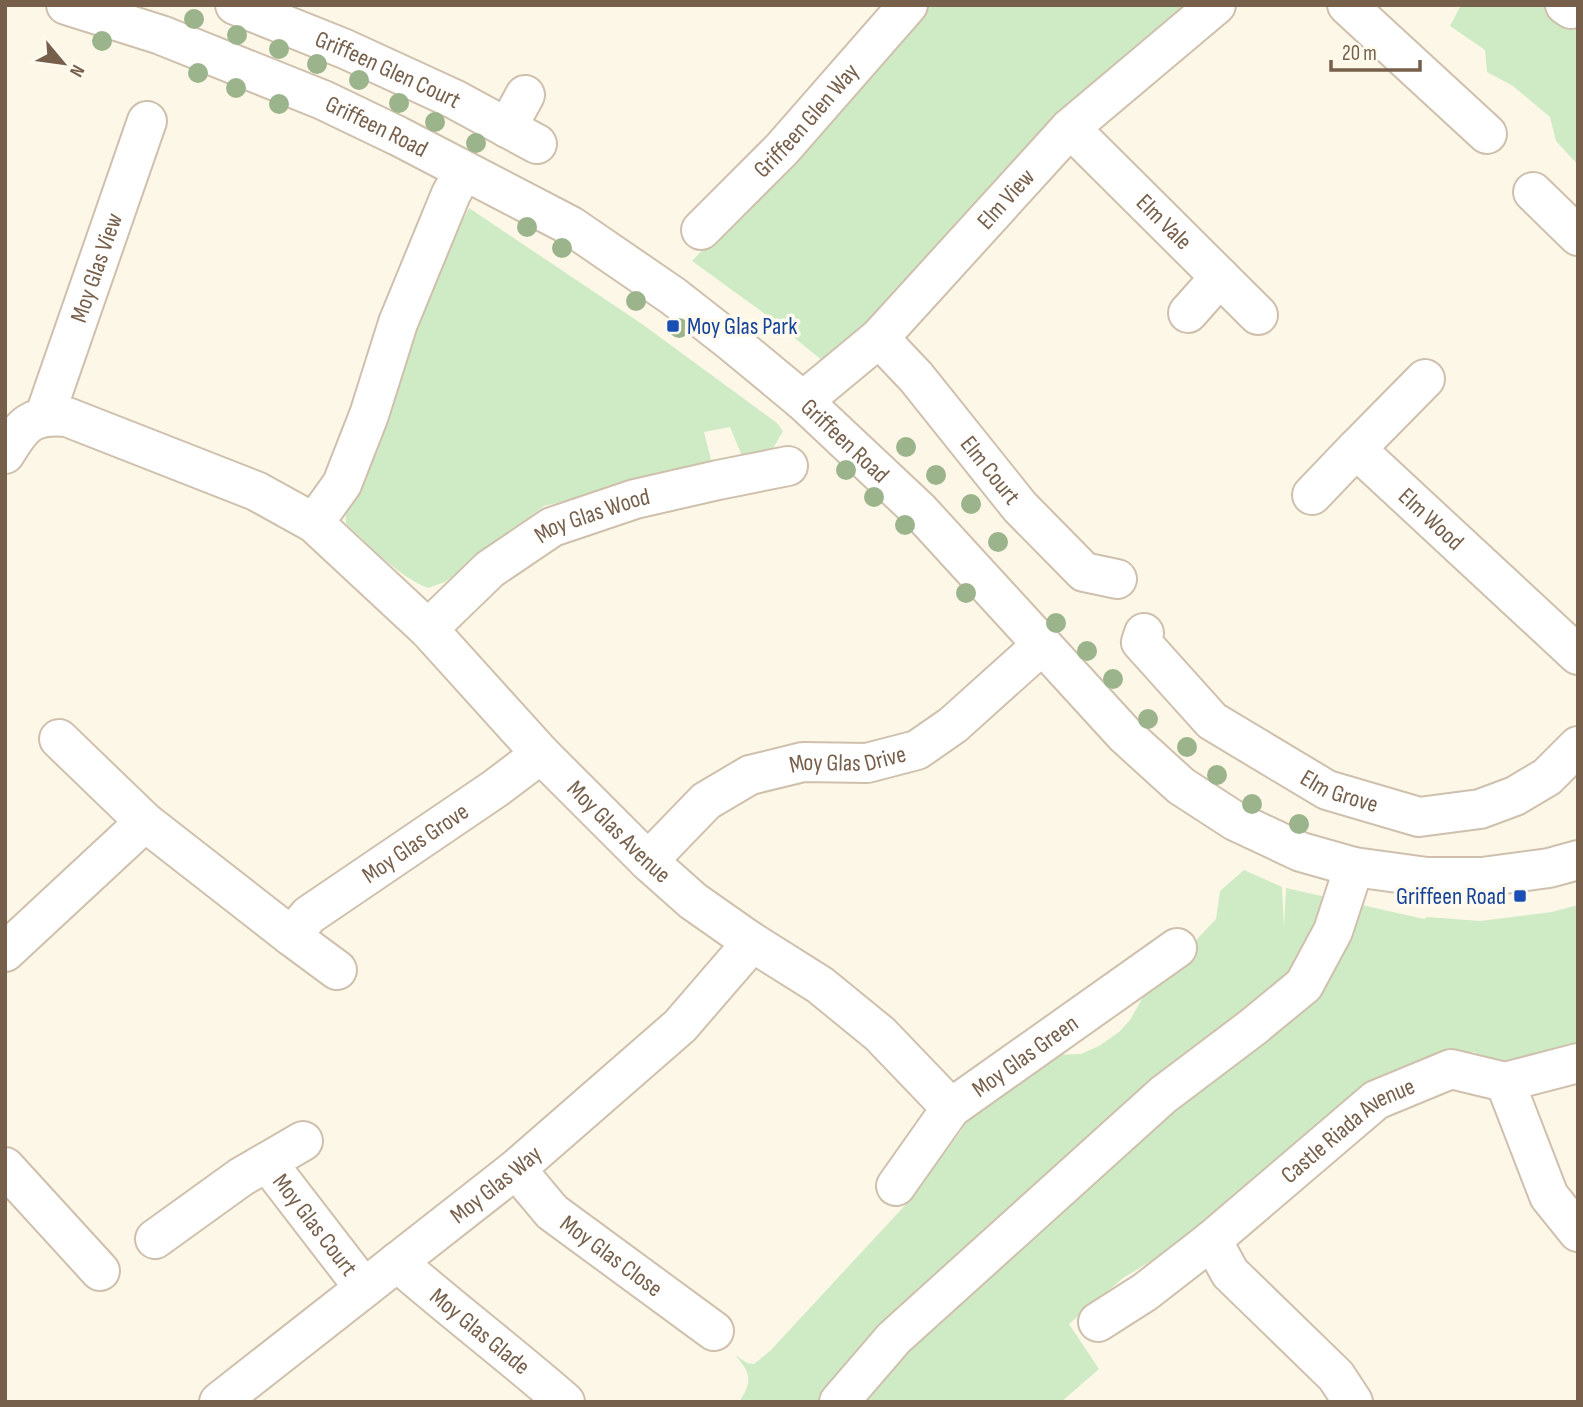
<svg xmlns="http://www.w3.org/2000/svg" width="1583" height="1407" font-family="'Sofia Sans Condensed',sans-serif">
	<rect width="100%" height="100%" fill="#fdf7e7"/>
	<g fill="#cfebc5">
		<path d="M 928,5 L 1193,5 L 839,352 L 823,361 L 761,311 L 692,261 L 854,91 Z"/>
		<path d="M 1461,5 L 1543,5 L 1578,30 L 1578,165 L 1556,141 L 1550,117 L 1513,86 L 1487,72 L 1485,50 L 1450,26 Z"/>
		<path d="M 469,208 L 642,324 L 777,423 L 783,431 L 767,459 L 742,456 L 730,427 L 704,432 L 711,460 L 704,467 L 544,506 L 445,582 L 428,588 C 396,575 372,547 346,524 L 345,505 L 409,324 Z"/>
		<path d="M 1244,870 L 1282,887 L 1284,927 L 1286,888 L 1424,919 L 1427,917 L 1480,921 L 1552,912 L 1578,905 L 1578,1044 L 1512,1064 L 1495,1062 L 1474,1052 L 1450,1054 L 1202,1230 L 1123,1278 L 1069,1324 L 1099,1369 L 1061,1402 L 739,1402 C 753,1381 751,1373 735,1355 L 747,1363 L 754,1364 L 771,1350 L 908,1202 L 961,1131 L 974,1108 L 1048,1055 L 1081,1054 L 1099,1046 L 1119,1032 L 1130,1020 L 1143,997 L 1195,959 L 1193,947 L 1198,938 L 1216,919 L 1220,891 Z"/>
	</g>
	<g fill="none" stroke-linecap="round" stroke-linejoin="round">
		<g stroke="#cfc0ad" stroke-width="42">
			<g id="minor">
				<path id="s1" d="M 66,5 L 161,35 L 323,100 L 398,136 L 571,226 L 673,296 L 733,343 L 803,401 L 919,510 L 1125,735 L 1181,786 L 1235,821 L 1301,852 L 1354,867 L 1427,877 L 1482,877 L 1549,868 L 1578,860"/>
				<path id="s2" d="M 235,5 L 345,49 L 454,99 L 537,144"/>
				<path d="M 1347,5 L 1487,134"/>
				<path d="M 1565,5 L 1571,9"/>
				<path d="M 507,128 L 525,95"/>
				<path id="s3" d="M 1070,128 L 1258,315"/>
				<path d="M 1533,192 L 1578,236"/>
				<path id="s4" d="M 701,230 L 782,149 L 908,5"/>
				<path d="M 1188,313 L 1220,277"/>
				<path id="s5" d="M 879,338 L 916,377 L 1020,507 L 1084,572 L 1117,579"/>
				<path id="s6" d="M 1425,379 L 1356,449 L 1578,655"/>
				<path id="s7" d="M 803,401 L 879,338 L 1070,128 L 1216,5"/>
				<path id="s8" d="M 45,415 L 147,121"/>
				<path id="s9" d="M 5,454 C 23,424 31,414 67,417 L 256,491 L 314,523 L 428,629 L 541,754 L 648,861 L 693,901 L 750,941 L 820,985 L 880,1034 L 951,1108"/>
				<path d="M 1312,495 L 1356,449"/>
				<path d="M 314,523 L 342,484 L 369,415 L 398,323 L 451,194 L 464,171"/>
				<path id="s10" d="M 428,629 L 490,569 L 552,527 L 635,499 L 718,480 L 788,466"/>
				<path id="s11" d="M 1144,633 L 1141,642 L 1212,721 L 1327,790 L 1419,817 L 1480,809 L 1515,796 L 1547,777 L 1578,746"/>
				<path d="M 59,739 L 145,822 L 291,936 L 337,970"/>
				<path id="s12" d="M 648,861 L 706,801 L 750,775 L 803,762 L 867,763 L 917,750 L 953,725 L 1042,645"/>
				<path id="s13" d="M 291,936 L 309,915 L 496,788 L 541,754"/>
				<path d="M 5,952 L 145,822"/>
				<path d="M 1505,1082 L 1549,1196 L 1578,1232"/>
				<path id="s14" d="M 267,1162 L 364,1288"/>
				<path d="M 5,1167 L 100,1271"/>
				<path id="s15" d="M 516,1169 L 552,1212 L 714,1331"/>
				<path id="s16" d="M 896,1186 L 951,1108 L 1177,948"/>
				<path d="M 155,1239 L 241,1177 L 303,1141"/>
				<path id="s17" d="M 397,1262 C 452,1310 510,1354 565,1402"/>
				<path d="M 1098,1322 L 1145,1292 L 1212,1240"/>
				<path id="s18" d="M 219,1402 L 516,1169 L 680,1026 L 743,953 L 750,941"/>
				<path d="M 839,1402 L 894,1338 L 1163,1095 L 1253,1027 L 1304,985 L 1333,931 L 1354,867"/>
				<path id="s19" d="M 1353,1402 L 1336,1376 L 1230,1273 L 1212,1240 L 1376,1100 L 1451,1069 L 1505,1082 L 1578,1063"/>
			</g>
		</g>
		<use href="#minor" stroke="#fff" stroke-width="38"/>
	</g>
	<g fill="#9cb48c">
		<circle cx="194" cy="19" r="10"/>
		<circle cx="237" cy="35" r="10"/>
		<circle cx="102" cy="41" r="10"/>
		<circle cx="279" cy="49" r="10"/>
		<circle cx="317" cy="64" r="10"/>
		<circle cx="198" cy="73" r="10"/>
		<circle cx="359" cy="80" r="10"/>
		<circle cx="236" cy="88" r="10"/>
		<circle cx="399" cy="103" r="10"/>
		<circle cx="279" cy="104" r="10"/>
		<circle cx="435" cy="122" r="10"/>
		<circle cx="476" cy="143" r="10"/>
		<circle cx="527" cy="227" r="10"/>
		<circle cx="562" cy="248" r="10"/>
		<circle cx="636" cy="301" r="10"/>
		<circle cx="679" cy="328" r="10"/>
		<circle cx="906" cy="447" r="10"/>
		<circle cx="846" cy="470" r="10"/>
		<circle cx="936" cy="475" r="10"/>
		<circle cx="874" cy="497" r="10"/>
		<circle cx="971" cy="504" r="10"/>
		<circle cx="905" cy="525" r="10"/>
		<circle cx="998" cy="542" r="10"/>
		<circle cx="966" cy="593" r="10"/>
		<circle cx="1056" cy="623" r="10"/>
		<circle cx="1087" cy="651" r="10"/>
		<circle cx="1113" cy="679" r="10"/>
		<circle cx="1148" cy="719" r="10"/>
		<circle cx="1187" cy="747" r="10"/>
		<circle cx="1217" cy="775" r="10"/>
		<circle cx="1252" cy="804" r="10"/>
		<circle cx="1299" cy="824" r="10"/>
	</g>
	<g fill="#1a4fb4" stroke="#fffaee" stroke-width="2.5">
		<rect x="666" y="319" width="14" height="14" rx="3.5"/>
		<rect x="1513" y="889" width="14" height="14" rx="3.5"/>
	</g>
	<g text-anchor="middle" stroke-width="7" stroke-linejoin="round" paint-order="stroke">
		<g font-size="24" fill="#77604b" stroke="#fffaee">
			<text dy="8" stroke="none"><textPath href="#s2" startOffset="166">Griffeen Glen Court</textPath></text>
			<text dy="8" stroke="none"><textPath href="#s4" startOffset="152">Griffeen Glen Way</textPath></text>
			<text dy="8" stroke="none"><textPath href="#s1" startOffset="334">Griffeen Road</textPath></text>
			<text dy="8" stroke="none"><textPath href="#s7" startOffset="287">Elm View</textPath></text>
			<text dy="8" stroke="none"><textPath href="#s3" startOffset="133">Elm Vale</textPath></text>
			<text dy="8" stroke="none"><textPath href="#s8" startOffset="156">Moy Glas View</textPath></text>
			<text dy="8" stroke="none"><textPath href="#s1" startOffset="901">Griffeen Road</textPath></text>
			<text dy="8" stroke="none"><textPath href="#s5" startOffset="173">Elm Court</textPath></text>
			<text dy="8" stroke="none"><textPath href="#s6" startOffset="201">Elm Wood</textPath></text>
			<text dy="8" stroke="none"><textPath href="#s10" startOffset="203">Moy Glas Wood</textPath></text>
			<text dy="8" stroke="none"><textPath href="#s12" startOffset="234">Moy Glas Drive</textPath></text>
			<text dy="8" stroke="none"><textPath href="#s11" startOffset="262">Elm Grove</textPath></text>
			<text dy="8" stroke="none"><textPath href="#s9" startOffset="782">Moy Glas Avenue</textPath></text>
			<text dy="8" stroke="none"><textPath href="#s13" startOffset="156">Moy Glas Grove</textPath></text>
			<text dy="8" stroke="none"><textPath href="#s16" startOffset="186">Moy Glas Green</textPath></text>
			<text dy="8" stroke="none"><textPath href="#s19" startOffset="392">Castle Riada Avenue</textPath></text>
			<text dy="8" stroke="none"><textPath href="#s18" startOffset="352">Moy Glas Way</textPath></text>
			<text dy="8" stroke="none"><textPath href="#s14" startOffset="79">Moy Glas Court</textPath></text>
			<text dy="8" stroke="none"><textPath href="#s15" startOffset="130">Moy Glas Close</textPath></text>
			<text dy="8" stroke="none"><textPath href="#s17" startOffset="108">Moy Glas Glade</textPath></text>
		</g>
		<g font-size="24" fill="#164399" stroke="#fffaee" text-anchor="start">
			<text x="687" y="334">Moy Glas Park</text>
			<text x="1506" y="904" text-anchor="end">Griffeen Road</text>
		</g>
	</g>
	<rect width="1583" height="1407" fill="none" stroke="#77604b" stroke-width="14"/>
	<g transform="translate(63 63) rotate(119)" stroke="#fffaee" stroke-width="5" paint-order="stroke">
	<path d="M0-5L12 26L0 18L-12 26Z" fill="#77604b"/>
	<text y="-10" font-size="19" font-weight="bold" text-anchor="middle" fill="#77604b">N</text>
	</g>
	<path d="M1331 60v10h89v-10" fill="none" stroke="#77604b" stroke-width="3.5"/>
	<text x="1342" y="60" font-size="21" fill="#77604b" stroke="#fffaee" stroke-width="5" paint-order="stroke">20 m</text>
</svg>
